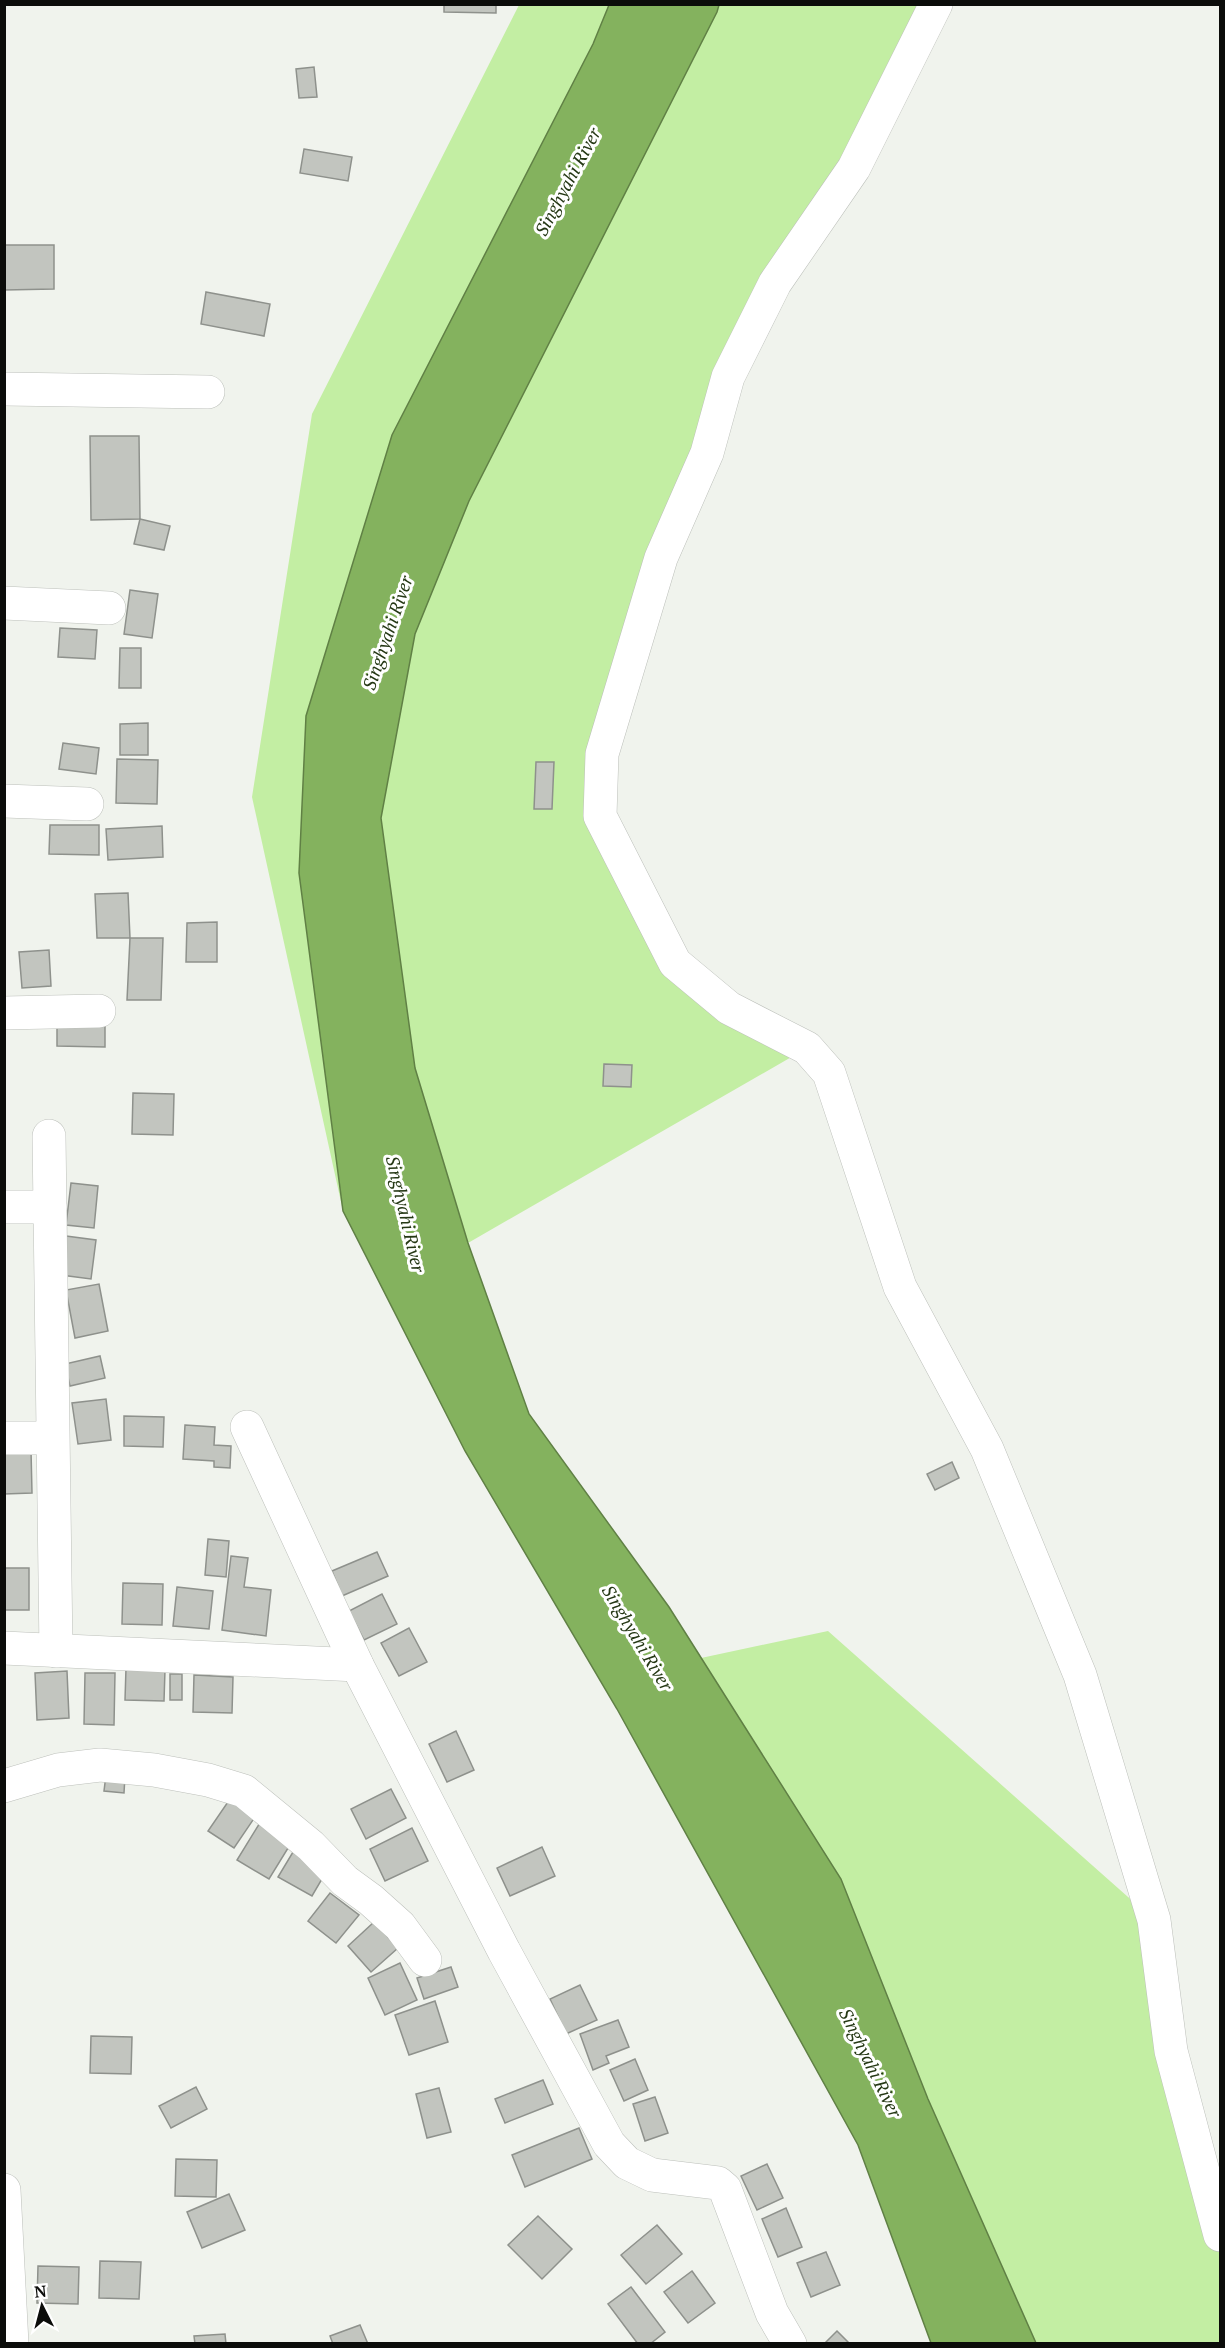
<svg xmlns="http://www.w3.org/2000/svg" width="1225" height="2348" font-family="'PT Serif',serif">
	<rect width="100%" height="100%" fill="#f0f3ed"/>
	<g fill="#c3eea3">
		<path d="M 519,5 L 609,5 L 593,44 L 392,435 L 299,873 L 343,1211 L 252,797 L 312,414 Z"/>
		<path d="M 719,5 L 936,5 L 728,377 L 600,816 L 675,963 L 807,1048 L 468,1243 L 415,1068 L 381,818 L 415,634 L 469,501 L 717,12 Z"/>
		<path d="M 828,1631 L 1154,1920 L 1220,2235 L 1220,2343 L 1036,2343 L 928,2099 L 841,1879 L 701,1658 Z"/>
	</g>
	<path fill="#84b25e" stroke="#608045" stroke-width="1.5" d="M 609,5 L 719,5 L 717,12 L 469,501 L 415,634 L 381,818 L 415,1068 L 468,1243 L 529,1414 L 669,1607 L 841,1879 L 928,2099 L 1036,2343 L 931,2343 L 858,2145 L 617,1709 L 465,1451 L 343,1211 L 299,873 L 306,716 L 392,435 L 593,44 Z"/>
	<g fill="#c2c5bf" stroke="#8e918c" stroke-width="1.5">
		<path d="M 444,4 L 496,4 L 496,13 L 444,12 Z"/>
		<path d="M 314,67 L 317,97 L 299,98 L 296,69 Z"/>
		<path d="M 304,149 L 352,157 L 348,181 L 300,173 Z"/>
		<path d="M 4,245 L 54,245 L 54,289 L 4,290 Z"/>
		<path d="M 206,292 L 270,304 L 264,336 L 201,324 Z"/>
		<path d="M 90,436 L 139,436 L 140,519 L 91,520 Z"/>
		<path d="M 140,519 L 170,526 L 164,550 L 134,544 Z"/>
		<path d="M 130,590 L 158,594 L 152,638 L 124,634 Z"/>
		<path d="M 60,628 L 97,630 L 95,659 L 58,657 Z"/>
		<path d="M 120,648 L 141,648 L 141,688 L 119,688 Z"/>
		<path d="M 148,723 L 148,755 L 120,755 L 120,724 Z"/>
		<path d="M 63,743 L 99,748 L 96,774 L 59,769 Z"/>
		<path d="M 117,759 L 158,760 L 157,804 L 116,803 Z"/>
		<path d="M 536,762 L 554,762 L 552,809 L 534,809 Z"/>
		<path d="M 50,825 L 99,825 L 99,855 L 49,854 Z"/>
		<path d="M 162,826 L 163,857 L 108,860 L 106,829 Z"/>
		<path d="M 128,893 L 130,938 L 97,938 L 95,894 Z"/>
		<path d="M 217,922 L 217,962 L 186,962 L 187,923 Z"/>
		<path d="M 130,938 L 163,938 L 161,1000 L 127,1000 Z"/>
		<path d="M 49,950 L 51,986 L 22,988 L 19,952 Z"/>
		<path d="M 57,1023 L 105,1024 L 105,1047 L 57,1046 Z"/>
		<path d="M 604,1064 L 632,1065 L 631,1087 L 603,1086 Z"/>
		<path d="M 133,1093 L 174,1094 L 173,1135 L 132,1134 Z"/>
		<path d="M 71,1183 L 98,1186 L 94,1228 L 66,1225 Z"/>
		<path d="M 66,1236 L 96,1240 L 91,1279 L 61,1275 Z"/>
		<path d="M 99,1284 L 108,1331 L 75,1338 L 66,1290 Z"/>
		<path d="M 100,1356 L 105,1378 L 70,1386 L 65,1364 Z"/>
		<path d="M 106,1399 L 111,1440 L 78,1444 L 72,1403 Z"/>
		<path d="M 124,1416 L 164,1417 L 163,1447 L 124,1446 Z"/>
		<path d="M 185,1425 L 215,1427 L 214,1445 L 231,1446 L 230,1468 L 214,1467 L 214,1461 L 183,1459 Z"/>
		<path d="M 31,1450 L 32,1493 L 4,1494 L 4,1451 Z"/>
		<path d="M 952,1462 L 959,1478 L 935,1490 L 927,1474 Z"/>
		<path d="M 208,1539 L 229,1541 L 226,1577 L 205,1575 Z"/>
		<path d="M 377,1552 L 388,1576 L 342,1596 L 332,1571 Z"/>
		<path d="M 231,1556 L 248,1558 L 244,1587 L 271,1590 L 266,1636 L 222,1630 Z"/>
		<rect x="4" y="1568" width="25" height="42"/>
		<path d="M 123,1583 L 163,1584 L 162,1625 L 122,1624 Z"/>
		<path d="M 177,1587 L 213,1591 L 209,1629 L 173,1626 Z"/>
		<path d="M 382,1594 L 397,1624 L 364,1640 L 349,1611 Z"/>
		<path d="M 409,1628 L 427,1662 L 399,1676 L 381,1643 Z"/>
		<path d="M 126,1668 L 165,1670 L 164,1701 L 125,1700 Z"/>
		<path d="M 67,1671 L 69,1718 L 37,1720 L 35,1673 Z"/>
		<path d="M 85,1673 L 115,1673 L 114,1725 L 84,1724 Z"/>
		<rect x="170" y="1674" width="12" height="26"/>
		<path d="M 194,1675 L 233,1677 L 232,1713 L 193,1712 Z"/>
		<path d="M 456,1731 L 474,1770 L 447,1782 L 429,1744 Z"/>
		<path d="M 106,1775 L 125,1776 L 124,1793 L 104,1791 Z"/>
		<path d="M 391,1789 L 406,1818 L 366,1839 L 351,1809 Z"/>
		<path d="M 232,1796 L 257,1814 L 234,1848 L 208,1831 Z"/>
		<path d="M 261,1821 L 293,1840 L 269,1879 L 237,1860 Z"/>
		<path d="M 412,1828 L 428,1861 L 385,1881 L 370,1849 Z"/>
		<path d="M 296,1847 L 329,1867 L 312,1896 L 278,1877 Z"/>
		<path d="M 542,1847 L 555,1876 L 510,1896 L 497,1868 Z"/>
		<path d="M 330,1893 L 359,1915 L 336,1943 L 308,1921 Z"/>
		<path d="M 374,1922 L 398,1948 L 371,1972 L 348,1946 Z"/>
		<path d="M 400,1963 L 417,2000 L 385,2015 L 368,1978 Z"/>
		<path d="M 451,1967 L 458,1987 L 424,1999 L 417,1978 Z"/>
		<path d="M 580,1985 L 597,2020 L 566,2034 L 550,1999 Z"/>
		<path d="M 435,2001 L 448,2042 L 409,2055 L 395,2015 Z"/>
		<path d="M 618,2020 L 629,2047 L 606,2056 L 609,2063 L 593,2070 L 580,2034 Z"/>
		<path d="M 91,2036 L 132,2037 L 131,2074 L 90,2073 Z"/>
		<path d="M 635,2059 L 648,2090 L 624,2101 L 610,2070 Z"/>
		<path d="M 543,2080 L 553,2104 L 505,2123 L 495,2099 Z"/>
		<path d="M 196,2087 L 207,2109 L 171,2128 L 159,2106 Z"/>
		<path d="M 439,2088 L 451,2132 L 427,2138 L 416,2094 Z"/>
		<path d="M 655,2097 L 668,2133 L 645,2141 L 633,2104 Z"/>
		<path d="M 579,2128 L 592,2159 L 525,2187 L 512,2155 Z"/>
		<path d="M 176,2159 L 217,2160 L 216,2197 L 175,2196 Z"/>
		<path d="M 767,2164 L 783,2198 L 757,2210 L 741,2176 Z"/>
		<path d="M 229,2194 L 245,2230 L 202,2248 L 187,2212 Z"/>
		<path d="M 786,2208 L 802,2247 L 778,2257 L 762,2219 Z"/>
		<path d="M 538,2216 L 572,2249 L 542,2279 L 508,2245 Z"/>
		<path d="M 657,2225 L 682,2254 L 646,2284 L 621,2255 Z"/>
		<path d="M 826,2252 L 840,2285 L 811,2297 L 797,2263 Z"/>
		<path d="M 100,2261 L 141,2262 L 139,2299 L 99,2298 Z"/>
		<path d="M 38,2266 L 79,2267 L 78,2304 L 37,2303 Z"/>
		<path d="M 692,2271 L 715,2303 L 688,2323 L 664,2292 Z"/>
		<path d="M 631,2287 L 665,2332 L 650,2344 L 638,2344 L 608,2304 Z"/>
		<path d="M 360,2325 L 368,2344 L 333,2344 L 330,2336 Z"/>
		<path d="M 837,2331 L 850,2344 L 824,2344 Z"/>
		<path d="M 225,2334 L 226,2344 L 195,2344 L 194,2336 Z"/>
	</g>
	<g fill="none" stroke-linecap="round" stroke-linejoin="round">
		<g stroke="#bdc0bb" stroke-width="34">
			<g id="minor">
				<path d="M 936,4 L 854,168 L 775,283 L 728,377 L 707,453 L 661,558 L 602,754 L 600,816 L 675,963 L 729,1008 L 807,1048 L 829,1073 L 900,1287 L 987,1449 L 1080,1675 L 1154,1920 L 1171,2051 L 1220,2235"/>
				<path d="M 4,389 L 208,392"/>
				<path d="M 4,603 L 109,608"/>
				<path d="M 4,801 L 87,804"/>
				<path d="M 4,1013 L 99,1011"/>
				<path d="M 49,1136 L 56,1651"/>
				<path d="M 4,1207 L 50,1207"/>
				<path d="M 247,1427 L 357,1665 L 504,1951 L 609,2144 L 627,2163 L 652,2175 L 718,2183 L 725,2189 L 772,2313 L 790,2344"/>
				<path d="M 4,1438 L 52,1438"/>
				<path d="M 4,1648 L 357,1665"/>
				<path d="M 4,1786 L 58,1770 L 100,1765 L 154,1770 L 208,1780 L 244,1791 L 311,1846 L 345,1881 L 371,1900 L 400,1926 L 425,1960"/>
				<path d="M 4,2190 L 12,2344"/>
			</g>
		</g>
		<use href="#minor" stroke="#fff" stroke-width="33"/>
	</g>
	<g text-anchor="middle" stroke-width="6" stroke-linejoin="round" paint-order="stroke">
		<g font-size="18" font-style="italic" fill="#253815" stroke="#fff">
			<text transform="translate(568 182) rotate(-62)" y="6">Singhyahi River</text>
			<text transform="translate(388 633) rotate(-71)" y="6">Singhyahi River</text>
			<text transform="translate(405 1214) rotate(77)" y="6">Singhyahi River</text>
			<text transform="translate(637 1638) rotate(59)" y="6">Singhyahi River</text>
			<text transform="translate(870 2063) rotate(64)" y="6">Singhyahi River</text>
		</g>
	</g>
	<rect width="1225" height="2348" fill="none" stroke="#0b0c0a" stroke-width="12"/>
	<g transform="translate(42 2306) rotate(354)" stroke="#ffffff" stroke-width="4.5" paint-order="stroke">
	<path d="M0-4.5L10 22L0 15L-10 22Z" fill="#0b0c0a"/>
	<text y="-9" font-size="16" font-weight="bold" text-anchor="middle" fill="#0b0c0a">N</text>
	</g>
</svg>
